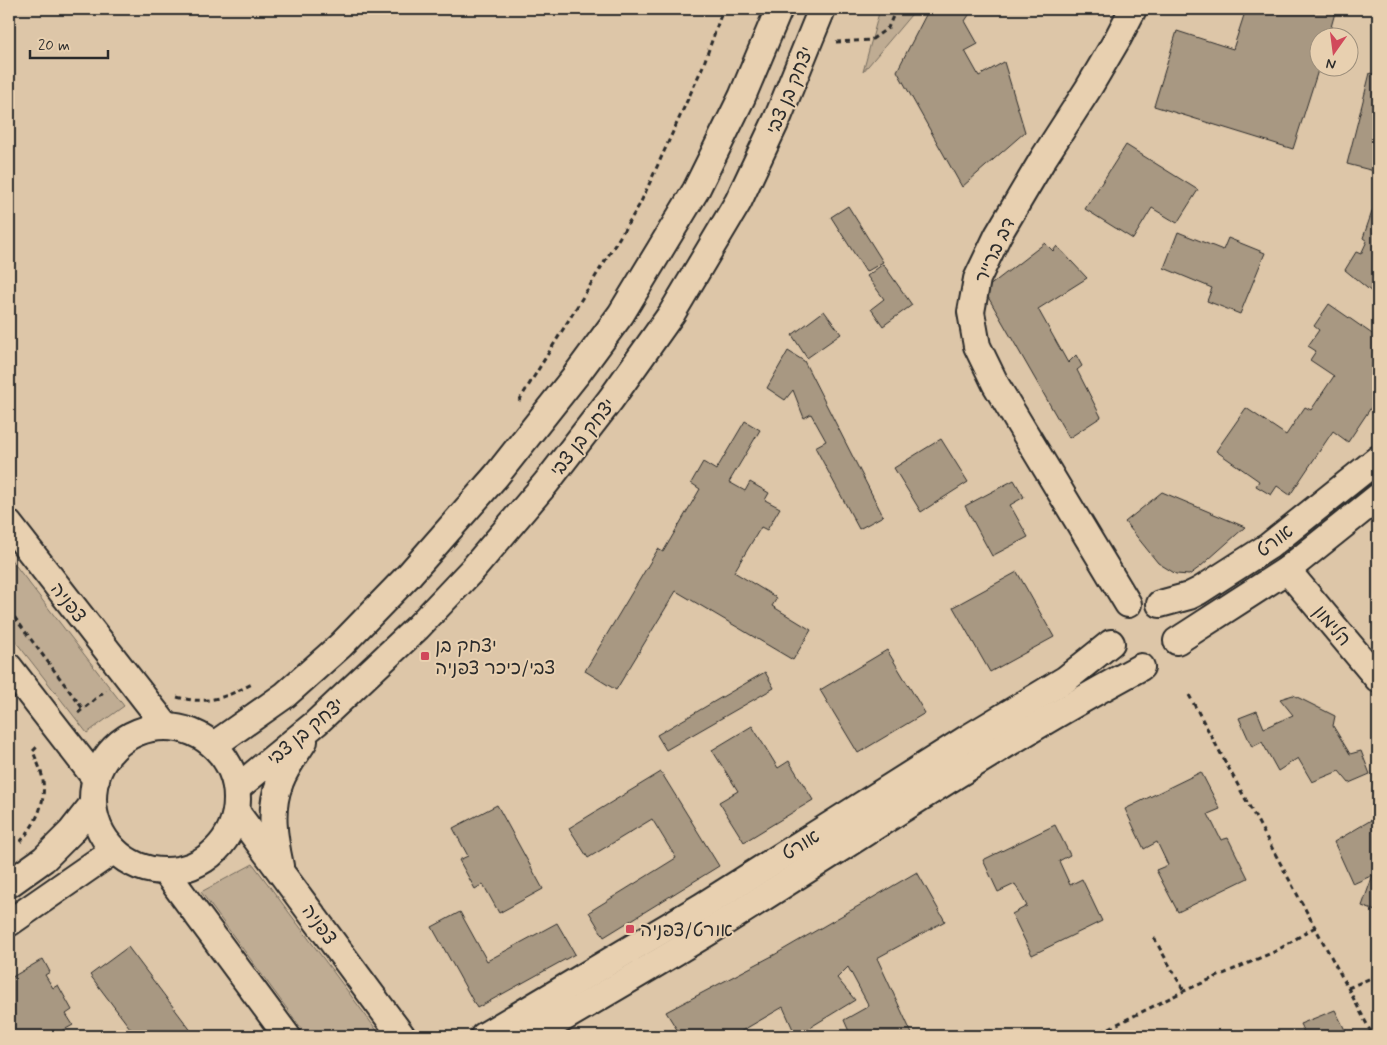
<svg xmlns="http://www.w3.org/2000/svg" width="1387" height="1045" font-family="Mynerve,'Playpen Sans Hebrew',sans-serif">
	<rect width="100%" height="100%" fill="#ddc6a8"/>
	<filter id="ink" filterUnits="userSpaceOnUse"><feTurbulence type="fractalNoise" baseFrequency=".02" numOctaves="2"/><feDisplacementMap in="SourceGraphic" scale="10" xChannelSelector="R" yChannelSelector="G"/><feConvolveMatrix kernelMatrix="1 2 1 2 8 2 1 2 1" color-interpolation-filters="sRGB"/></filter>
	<g filter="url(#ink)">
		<g fill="#bfac93" stroke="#756c5f">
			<path d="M 880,9 L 916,9 L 863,72 Z"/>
			<path d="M 9,557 L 124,706 L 87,733 L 9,633 Z"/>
			<path d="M 253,864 L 381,1036 L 307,1036 L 201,892 Z"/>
		</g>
		<g fill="#a89882" stroke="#2b2b2b">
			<path d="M 929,9 L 973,9 L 965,21 L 978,44 L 965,51 L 979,76 L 1004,62 L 1025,132 L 962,187 L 897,71 Z"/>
			<path d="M 1246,9 L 1336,9 L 1328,38 L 1320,38 L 1320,64 L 1293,149 L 1154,106 L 1177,31 L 1233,49 Z"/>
			<path d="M 1370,73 L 1378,76 L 1378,172 L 1347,164 Z"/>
			<path d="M 1126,145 L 1198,190 L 1177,223 L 1152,208 L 1133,239 L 1085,209 Z"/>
			<path d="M 848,206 L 883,262 L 866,272 L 831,217 Z"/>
			<path d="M 1373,209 L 1378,210 L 1378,297 L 1345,270 L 1356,252 L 1361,254 L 1367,241 L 1363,238 Z"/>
			<path d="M 1178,232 L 1223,250 L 1228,238 L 1265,253 L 1240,314 L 1207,301 L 1212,288 L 1164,268 Z"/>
			<path d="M 1045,243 L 1053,251 L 1057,246 L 1087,278 L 1038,309 L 1068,363 L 1076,355 L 1082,366 L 1077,370 L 1101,417 L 1069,438 L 984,290 Z"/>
			<path d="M 883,264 L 912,305 L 883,326 L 871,309 L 884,299 L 867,276 Z"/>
			<path d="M 1329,304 L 1378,338 L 1378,397 L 1348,442 L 1333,431 L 1290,495 L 1277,486 L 1271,495 L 1256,486 L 1259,481 L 1216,451 L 1246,408 L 1286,435 L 1305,407 L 1311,410 L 1334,376 L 1310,360 L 1316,351 L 1308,346 L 1319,330 L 1314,326 Z"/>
			<path d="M 824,311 L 841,334 L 807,358 L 792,335 Z"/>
			<path d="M 788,351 L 804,361 L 883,516 L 859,529 L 815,447 L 826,441 L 811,414 L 804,418 L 793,390 L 785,400 L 767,388 Z"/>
			<path d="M 745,421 L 760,430 L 729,482 L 745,491 L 750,482 L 769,493 L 765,500 L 780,508 L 767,530 L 761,527 L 734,572 L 777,598 L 772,606 L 811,630 L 793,660 L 676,591 L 616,690 L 585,671 L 658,549 L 663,552 L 700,489 L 691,483 L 703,462 L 716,470 Z"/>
			<path d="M 941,439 L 968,482 L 921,512 L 894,468 Z"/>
			<path d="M 1014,480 L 1024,497 L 1010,505 L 1028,537 L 992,556 L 965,506 Z"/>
			<path d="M 1162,492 L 1245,527 L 1200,567 L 1189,575 L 1176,574 L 1158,563 L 1125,522 Z"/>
			<path d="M 1017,572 L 1054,637 L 990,672 L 953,607 Z"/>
			<path d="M 887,650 L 925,713 L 858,753 L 820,690 Z"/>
			<path d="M 765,672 L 774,688 L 666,750 L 657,735 Z"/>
			<path d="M 1293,695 L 1335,716 L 1333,726 L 1350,754 L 1361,751 L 1370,774 L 1349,783 L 1339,771 L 1312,782 L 1298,758 L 1278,771 L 1262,742 L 1252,747 L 1239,718 L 1257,711 L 1264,728 L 1293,715 L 1280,699 Z"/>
			<path d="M 752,726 L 778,768 L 789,761 L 813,800 L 744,842 L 719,802 L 738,791 L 712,750 Z"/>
			<path d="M 661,772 L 719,866 L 604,937 L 589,912 L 676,858 L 652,819 L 588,858 L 569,828 Z"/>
			<path d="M 1201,772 L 1220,809 L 1208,814 L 1221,840 L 1228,838 L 1248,878 L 1178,912 L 1156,870 L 1168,865 L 1157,842 L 1144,849 L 1125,809 Z"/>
			<path d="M 497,805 L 543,889 L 499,913 L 483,884 L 475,889 L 459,860 L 468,856 L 453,828 Z"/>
			<path d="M 1378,816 L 1378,912 L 1362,906 L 1373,875 L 1353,884 L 1334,842 Z"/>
			<path d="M 1055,825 L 1070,855 L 1059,861 L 1070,885 L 1082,879 L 1102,921 L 1032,955 L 1012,914 L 1027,906 L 1015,884 L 998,892 L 983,860 Z"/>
			<path d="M 917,872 L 945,921 L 877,958 L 913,1036 L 851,1036 L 844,1020 L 869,1006 L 848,967 L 837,978 L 855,1000 L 796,1036 L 783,1007 L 733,1036 L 681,1036 L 666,1012 L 774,955 Z"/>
			<path d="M 460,912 L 487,961 L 557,923 L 575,954 L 477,1008 L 432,927 Z"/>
			<path d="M 128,947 L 195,1036 L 136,1036 L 90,975 Z"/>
			<path d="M 43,959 L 50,972 L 45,975 L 53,988 L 58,985 L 72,1010 L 66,1014 L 73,1025 L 53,1036 L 16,1036 L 9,1023 L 9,1014 L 11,1013 L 9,1009 L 9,979 Z"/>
			<path d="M 1335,1010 L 1348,1036 L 1306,1036 L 1300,1024 Z"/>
		</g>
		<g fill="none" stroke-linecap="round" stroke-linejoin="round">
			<g stroke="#2b2b2b" stroke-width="30">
				<g id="minor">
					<path d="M 9,524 L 166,726"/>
					<path d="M 1287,570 L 1378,679"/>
					<path d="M 1128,604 L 996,385 L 977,346 L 971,312 L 977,279 L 998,235 L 1043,159 L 1088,89 L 1118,38 L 1133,9"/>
					<path d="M 1160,604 L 1189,596 L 1199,591 L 1269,546 L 1378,459"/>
					<path d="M 1177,641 L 1287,570 L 1378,497"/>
					<path d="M 9,667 L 96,779"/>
					<circle cx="165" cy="799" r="72"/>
					<path d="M 214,745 L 285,695 L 341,645 L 408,576 L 496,476 L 576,375 L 621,314 L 696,190 L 742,97 L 779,9"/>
					<path d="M 237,788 L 316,723 L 418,627 L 473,569 L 546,483 L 611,399 L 672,313 L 738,202 L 778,117 L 822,9"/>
					<path d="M 237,813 L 402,1036"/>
					<path d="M 280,866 C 274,838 269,809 280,782 C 285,768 296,754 304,741"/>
					<path d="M 165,871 L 287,1036"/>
					<path d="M 9,884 L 44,859 L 71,832 L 93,804"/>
					<path d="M 9,923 L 114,850"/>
					<path d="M 484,1036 L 701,907 L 968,738 L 1066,679 L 1111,643"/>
					<path d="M 533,1036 C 594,1000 655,965 715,928 C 856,840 994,746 1141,667"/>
				</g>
			</g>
			<g stroke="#2b2b2b" stroke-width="3" stroke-dasharray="5 4" stroke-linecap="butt">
				<path d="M 836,42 L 871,40 L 888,28 L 896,9"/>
				<path d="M 519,401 L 640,204 L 703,66 L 723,9"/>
				<path d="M 9,610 L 83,709"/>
				<path d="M 1189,695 L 1348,988 L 1373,1036"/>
				<path d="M 177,697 C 208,705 224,698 252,684"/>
				<path d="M 78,713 L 106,690"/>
				<path d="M 20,842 C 35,825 46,804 43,781 C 42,771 36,760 33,751 L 38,746"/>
				<path d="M 1154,938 L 1184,991"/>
				<path d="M 1348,988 L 1378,975"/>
				<path d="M 1093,1036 L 1184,991 L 1276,951 L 1315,927"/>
			</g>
			<use href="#minor" stroke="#e8d0b0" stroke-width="26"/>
		</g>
	</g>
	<g fill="#d1495b" stroke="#e8d0b0" stroke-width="2">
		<rect x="420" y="651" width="10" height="10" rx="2.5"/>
		<rect x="625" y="924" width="10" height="10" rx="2.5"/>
	</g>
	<g text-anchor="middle" stroke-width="4" stroke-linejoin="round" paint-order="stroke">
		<g font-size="19" fill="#2b2b2b" stroke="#e8d0b0">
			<text transform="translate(789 90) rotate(-67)" y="7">יצחק בן צבי</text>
			<text transform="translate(994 250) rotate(-65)" y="7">דב ברייר</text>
			<text transform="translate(582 437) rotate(-52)" y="7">יצחק בן צבי</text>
			<text transform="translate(1274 540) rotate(-37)" y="7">אורט</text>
			<text transform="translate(69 602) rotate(52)" y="7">צפניה</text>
			<text transform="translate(1333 625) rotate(50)" y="7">הלימון</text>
			<text transform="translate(305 731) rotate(-40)" y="7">יצחק בן צבי</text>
			<text transform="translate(800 844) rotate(-32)" y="7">אורט</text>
			<text transform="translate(320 924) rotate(54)" y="7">צפניה</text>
		</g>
		<g font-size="19" fill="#2b2b2b" stroke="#e8d0b0" text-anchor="start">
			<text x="435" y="652">יצחק בן<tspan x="435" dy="22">צבי/כיכר צפניה</tspan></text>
			<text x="640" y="936">אורט/צפניה</text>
		</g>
	</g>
	<rect width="1387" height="1045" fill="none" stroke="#e8d0b0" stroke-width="30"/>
	<rect x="15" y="15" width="1357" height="1015" fill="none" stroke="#2b2b2b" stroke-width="2" filter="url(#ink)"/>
	<g transform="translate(1334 52) rotate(194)"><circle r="24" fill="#e8d0b0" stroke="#9c8e7b"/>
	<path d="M0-4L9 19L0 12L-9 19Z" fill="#d1495b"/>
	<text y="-8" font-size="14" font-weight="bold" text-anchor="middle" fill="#2b2b2b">N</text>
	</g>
	<path d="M30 50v8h78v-8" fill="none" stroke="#2b2b2b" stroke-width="2.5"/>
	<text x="38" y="50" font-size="15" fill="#2b2b2b" stroke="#e8d0b0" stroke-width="4" paint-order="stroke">20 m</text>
</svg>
